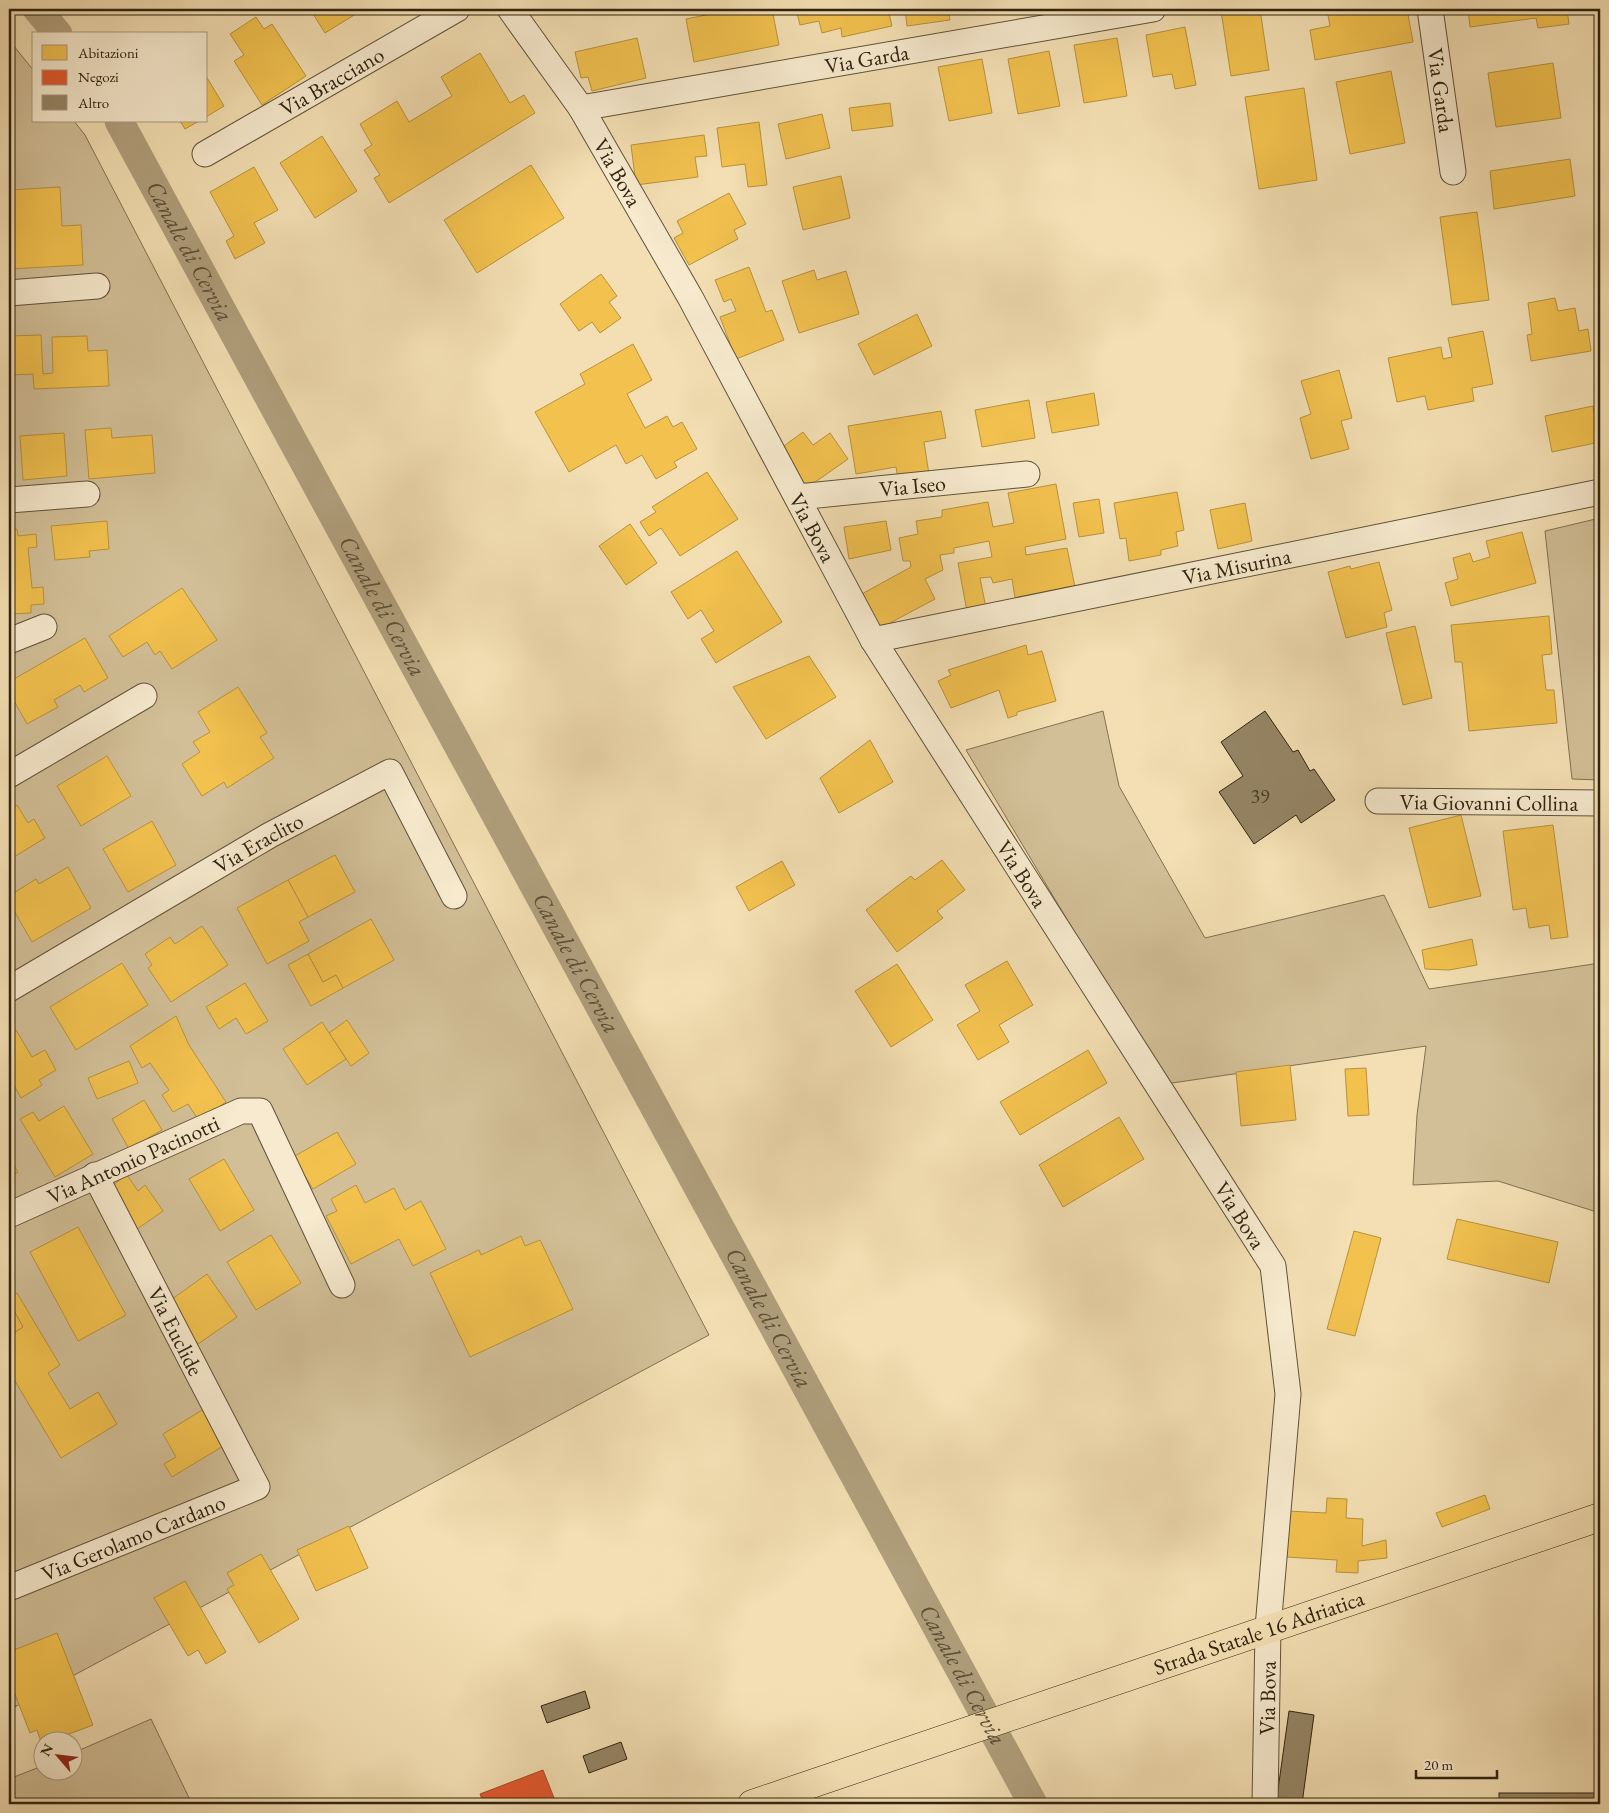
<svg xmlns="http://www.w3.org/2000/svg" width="1609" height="1813" font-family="'EB Garamond',serif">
	<rect width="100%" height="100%" fill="#f3dfb3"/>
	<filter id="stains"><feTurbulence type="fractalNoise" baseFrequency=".004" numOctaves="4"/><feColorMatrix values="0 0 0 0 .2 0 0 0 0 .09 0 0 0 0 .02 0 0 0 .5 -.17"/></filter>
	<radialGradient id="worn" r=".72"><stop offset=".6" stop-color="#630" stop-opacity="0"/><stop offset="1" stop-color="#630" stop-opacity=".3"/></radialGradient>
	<g fill="#d2bf97" stroke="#807154">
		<path d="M 9,40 L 34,71 L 34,121 L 74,121 L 85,135 L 709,1335 L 9,1710 Z"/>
		<path d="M 1600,518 L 1600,780 L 1572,779 L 1545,531 Z"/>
		<path d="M 1103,711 L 1119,786 L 1205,938 L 1384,895 L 1429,989 L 1600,963 L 1600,1213 L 1498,1181 L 1413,1185 L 1417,1115 L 1426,1046 L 1165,1084 L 966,750 Z"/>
		<path d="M 151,1719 L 192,1804 L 9,1804 L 9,1779 L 42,1766 L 42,1770 L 72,1770 L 73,1753 Z"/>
	</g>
	<g fill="#f2c14e" stroke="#b8923c">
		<path d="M 310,9 L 364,9 L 325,33 Z"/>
		<path d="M 736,9 L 772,9 L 779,45 L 694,62 L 686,19 Z"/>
		<path d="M 796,9 L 888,9 L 892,26 L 842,37 L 841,28 L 822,33 L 819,21 L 800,25 Z"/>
		<path d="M 905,9 L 948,9 L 950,20 L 907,26 Z"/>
		<path d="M 1238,9 L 1260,9 L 1269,70 L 1231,76 L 1221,11 Z"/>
		<path d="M 1407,9 L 1413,42 L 1315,60 L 1310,30 L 1330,26 L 1327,10 Z"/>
		<path d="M 1468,9 L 1567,9 L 1569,24 L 1538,28 L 1536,18 L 1470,27 Z"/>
		<path d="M 256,17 L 264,29 L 272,24 L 306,76 L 262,105 L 234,61 L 244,55 L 230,34 Z"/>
		<path d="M 1185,27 L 1196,85 L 1175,89 L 1172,74 L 1153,77 L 1146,35 Z"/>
		<path d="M 637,38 L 646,78 L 592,91 L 588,77 L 581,78 L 575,52 Z"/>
		<path d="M 1117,38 L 1127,96 L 1084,103 L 1074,45 Z"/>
		<path d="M 1049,51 L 1060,106 L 1018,114 L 1008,59 Z"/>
		<path d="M 480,53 L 510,103 L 524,95 L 535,113 L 389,203 L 374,178 L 380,175 L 364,150 L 372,145 L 360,124 L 397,101 L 409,122 L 452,96 L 441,77 Z"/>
		<path d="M 982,59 L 992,113 L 949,121 L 938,67 Z"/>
		<path d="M 1600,60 L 1600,88 L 1599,88 L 1594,61 Z"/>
		<path d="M 1553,63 L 1561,118 L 1496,127 L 1488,73 Z"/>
		<path d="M 1391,71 L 1405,143 L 1350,154 L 1336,82 Z"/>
		<path d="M 206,76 L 224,106 L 206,117 Z"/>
		<path d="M 1304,88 L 1317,180 L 1259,189 L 1245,97 Z"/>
		<path d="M 890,103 L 893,126 L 852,131 L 849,108 Z"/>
		<path d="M 822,114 L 830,148 L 786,159 L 778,124 Z"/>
		<path d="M 180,121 L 199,121 L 185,129 Z"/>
		<path d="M 759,122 L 767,185 L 748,187 L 745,164 L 722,167 L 717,128 Z"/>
		<path d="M 704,135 L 707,156 L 695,157 L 698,177 L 636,185 L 631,145 Z"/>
		<path d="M 322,136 L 357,191 L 315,218 L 280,163 Z"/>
		<path d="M 1570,159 L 1575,196 L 1494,209 L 1490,171 Z"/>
		<path d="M 531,165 L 564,218 L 477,273 L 444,220 Z"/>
		<path d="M 254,167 L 278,210 L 254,223 L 265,243 L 235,259 L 226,241 L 234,236 L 210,192 Z"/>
		<path d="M 841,176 L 850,218 L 803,230 L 793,187 Z"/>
		<path d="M 60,187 L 62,226 L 81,225 L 83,265 L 9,269 L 9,190 Z"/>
		<path d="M 729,193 L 746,224 L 734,230 L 738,239 L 689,265 L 674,238 L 683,233 L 677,221 Z"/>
		<path d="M 1477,212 L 1489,300 L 1452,305 L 1440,217 Z"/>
		<path d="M 749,267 L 766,312 L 772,310 L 784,340 L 736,359 L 720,317 L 736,311 L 731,299 L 724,302 L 715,280 Z"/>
		<path d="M 814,270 L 817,280 L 846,271 L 859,314 L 799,333 L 782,281 Z"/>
		<path d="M 601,274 L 617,296 L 609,302 L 621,318 L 600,333 L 592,322 L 579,331 L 560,304 Z"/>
		<path d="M 1555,298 L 1558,311 L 1575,308 L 1579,331 L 1588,329 L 1591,351 L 1531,361 L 1527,335 L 1532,334 L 1528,303 Z"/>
		<path d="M 917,314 L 932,346 L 874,375 L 858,344 Z"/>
		<path d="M 1483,331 L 1493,384 L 1472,388 L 1474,401 L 1428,410 L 1425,396 L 1397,402 L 1388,358 L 1441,347 L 1443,359 L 1452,357 L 1448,338 Z"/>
		<path d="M 41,335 L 43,374 L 53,373 L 52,337 L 87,336 L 88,351 L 107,350 L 109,386 L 34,389 L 33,374 L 10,375 L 9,336 Z"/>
		<path d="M 633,344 L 652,380 L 627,394 L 645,428 L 667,416 L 673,427 L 682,422 L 697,449 L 674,462 L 677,467 L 656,479 L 642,455 L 626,464 L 616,445 L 569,472 L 535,412 L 585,384 L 580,374 Z"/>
		<path d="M 1339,370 L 1352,418 L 1341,421 L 1349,449 L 1311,459 L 1300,418 L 1311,414 L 1301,381 Z"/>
		<path d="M 1094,393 L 1099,425 L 1052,433 L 1046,402 Z"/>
		<path d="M 1029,400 L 1035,438 L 982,447 L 975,410 Z"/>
		<path d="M 1593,406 L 1600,442 L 1552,452 L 1545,416 Z"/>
		<path d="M 941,411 L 946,438 L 924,442 L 929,474 L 898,479 L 896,467 L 856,474 L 848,426 Z"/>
		<path d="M 111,428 L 112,438 L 152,435 L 155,473 L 89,479 L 85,430 Z"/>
		<path d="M 803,432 L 813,445 L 830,433 L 848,459 L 804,490 L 777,451 Z"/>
		<path d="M 64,433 L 67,476 L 23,480 L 20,436 Z"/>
		<path d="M 707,472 L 738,519 L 680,556 L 661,528 L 649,536 L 640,522 L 656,512 L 652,507 Z"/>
		<path d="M 1056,484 L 1066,539 L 1025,547 L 1026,555 L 1067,548 L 1075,587 L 1015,598 L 1012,579 L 993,583 L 991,577 L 980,578 L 987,613 L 968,617 L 958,563 L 992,557 L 989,541 L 954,548 L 954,553 L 940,555 L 943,570 L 925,579 L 935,599 L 877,630 L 858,596 L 911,567 L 910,561 L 903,561 L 899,538 L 918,534 L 916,521 L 942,517 L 942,510 L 988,502 L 993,527 L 1014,523 L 1008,493 Z"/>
		<path d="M 1177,492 L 1184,530 L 1176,532 L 1178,546 L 1161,550 L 1161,555 L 1129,561 L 1126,538 L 1120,539 L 1114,503 Z"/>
		<path d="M 1099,499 L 1104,533 L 1079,537 L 1073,503 Z"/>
		<path d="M 1245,503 L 1252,541 L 1218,549 L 1210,510 Z"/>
		<path d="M 107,521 L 109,549 L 89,551 L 90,557 L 55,560 L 51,526 Z"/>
		<path d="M 886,521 L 891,550 L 849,559 L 844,527 Z"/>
		<path d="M 630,524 L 657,563 L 626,585 L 599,546 Z"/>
		<path d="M 9,529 L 17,529 L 18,536 L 36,534 L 37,547 L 28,548 L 32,588 L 43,587 L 44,604 L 31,605 L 31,613 L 9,614 Z"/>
		<path d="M 1522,532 L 1536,583 L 1451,606 L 1445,583 L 1458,579 L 1453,558 L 1470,553 L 1473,562 L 1490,557 L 1486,541 Z"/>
		<path d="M 737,551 L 782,622 L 716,663 L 701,639 L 714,631 L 701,610 L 688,619 L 671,592 Z"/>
		<path d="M 1379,562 L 1392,610 L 1384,613 L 1387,627 L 1346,638 L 1328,572 L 1350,566 L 1351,569 Z"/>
		<path d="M 182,588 L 217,640 L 172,669 L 160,651 L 155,655 L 147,642 L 123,657 L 109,636 Z"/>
		<path d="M 1549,616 L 1552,654 L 1542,655 L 1546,690 L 1554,690 L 1557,723 L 1469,731 L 1462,662 L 1455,662 L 1451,625 Z"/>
		<path d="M 1415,626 L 1432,698 L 1403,705 L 1386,633 Z"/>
		<path d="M 85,638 L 108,678 L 84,692 L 80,685 L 54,700 L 58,707 L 27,724 L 9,692 L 9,682 Z"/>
		<path d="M 1026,645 L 1028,655 L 1042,651 L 1056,701 L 1017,712 L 1017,715 L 1008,718 L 999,690 L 951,708 L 938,681 L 951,675 L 948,670 Z"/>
		<path d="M 809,656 L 836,697 L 766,739 L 733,687 Z"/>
		<path d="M 238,687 L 267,733 L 260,737 L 274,758 L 227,788 L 224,782 L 202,796 L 182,764 L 200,752 L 193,742 L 210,732 L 198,712 Z"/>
		<path d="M 870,740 L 893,782 L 839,813 L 820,778 Z"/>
		<path d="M 107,756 L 131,796 L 81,826 L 57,786 Z"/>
		<path d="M 17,805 L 28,823 L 34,819 L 45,838 L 9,860 L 9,811 Z"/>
		<path d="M 1461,815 L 1481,896 L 1429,908 L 1409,828 Z"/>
		<path d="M 152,821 L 176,865 L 128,892 L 103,849 Z"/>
		<path d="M 1553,825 L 1568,937 L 1551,939 L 1549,925 L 1529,928 L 1526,908 L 1513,910 L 1503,831 Z"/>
		<path d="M 335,855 L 355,892 L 308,917 L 288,880 Z"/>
		<path d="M 942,860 L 965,890 L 937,911 L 943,918 L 897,952 L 866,910 L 911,876 L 915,880 Z"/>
		<path d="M 782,861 L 795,885 L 749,911 L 736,887 Z"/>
		<path d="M 68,867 L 91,908 L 32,942 L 9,902 L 9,896 L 36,879 L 39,884 Z"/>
		<path d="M 288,880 L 308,917 L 299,922 L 309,941 L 267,964 L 237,908 Z"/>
		<path d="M 371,919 L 394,960 L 343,988 L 336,975 L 323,982 L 308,954 Z"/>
		<path d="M 202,926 L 228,965 L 171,1002 L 148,968 L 152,965 L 145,954 L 170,937 L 175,944 Z"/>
		<path d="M 1472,939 L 1477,965 L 1449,970 L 1425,969 L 1422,950 Z"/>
		<path d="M 308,954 L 323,982 L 336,975 L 343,988 L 311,1006 L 288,965 Z"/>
		<path d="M 1007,961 L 1033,1005 L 999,1025 L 1009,1042 L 978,1060 L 957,1025 L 980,1011 L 965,985 Z"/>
		<path d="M 122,963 L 148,1005 L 76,1050 L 50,1007 Z"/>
		<path d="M 897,964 L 933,1020 L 891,1047 L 855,991 Z"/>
		<path d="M 245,983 L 268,1021 L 246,1034 L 236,1018 L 219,1029 L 206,1007 Z"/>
		<path d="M 176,1016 L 189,1045 L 226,1102 L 199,1121 L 188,1104 L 173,1112 L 162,1095 L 169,1090 L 150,1063 L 142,1068 L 130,1046 Z"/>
		<path d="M 347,1020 L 369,1053 L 351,1066 L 329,1033 Z"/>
		<path d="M 322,1022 L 346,1059 L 307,1085 L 283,1049 Z"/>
		<path d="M 16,1030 L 32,1057 L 45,1050 L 56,1070 L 39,1080 L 42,1085 L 21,1098 L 9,1076 L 9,1035 Z"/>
		<path d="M 1088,1050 L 1107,1083 L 1020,1135 L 1000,1102 Z"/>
		<path d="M 129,1061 L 138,1083 L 97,1099 L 88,1078 Z"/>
		<path d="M 1290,1065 L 1296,1120 L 1241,1126 L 1236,1072 Z"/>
		<path d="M 1366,1068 L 1369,1115 L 1348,1116 L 1345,1069 Z"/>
		<path d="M 144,1100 L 162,1130 L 129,1149 L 112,1119 Z"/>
		<path d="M 64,1106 L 93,1154 L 55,1177 L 20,1119 L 33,1112 L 39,1121 Z"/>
		<path d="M 1119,1117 L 1144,1159 L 1063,1207 L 1039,1165 Z"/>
		<path d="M 337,1132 L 356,1164 L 313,1189 L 293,1157 Z"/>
		<path d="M 9,1157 L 18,1172 L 9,1178 Z"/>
		<path d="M 224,1159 L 254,1210 L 220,1231 L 189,1179 Z"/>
		<path d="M 127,1175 L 138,1191 L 145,1185 L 163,1211 L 130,1234 L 101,1193 Z"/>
		<path d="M 356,1185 L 365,1203 L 394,1188 L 405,1210 L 421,1201 L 446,1249 L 413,1266 L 399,1239 L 351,1264 L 326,1216 L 337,1211 L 331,1199 Z"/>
		<path d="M 1457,1219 L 1558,1242 L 1549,1283 L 1447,1259 Z"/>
		<path d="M 78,1227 L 126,1315 L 78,1341 L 30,1252 Z"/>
		<path d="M 1354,1231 L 1381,1238 L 1355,1336 L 1327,1329 Z"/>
		<path d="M 271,1235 L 301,1283 L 256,1310 L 227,1262 Z"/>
		<path d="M 521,1236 L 525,1246 L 540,1240 L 573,1309 L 470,1357 L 430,1273 L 479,1250 L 481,1255 Z"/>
		<path d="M 207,1274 L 237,1317 L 198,1344 L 168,1302 Z"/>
		<path d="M 17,1293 L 60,1365 L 48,1373 L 70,1409 L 98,1392 L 117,1424 L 61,1458 L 9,1371 L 9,1336 L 23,1327 L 9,1302 L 9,1298 Z"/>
		<path d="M 9,1302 L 23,1327 L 9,1336 Z"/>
		<path d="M 204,1409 L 225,1445 L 172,1477 L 164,1464 L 176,1457 L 163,1434 Z"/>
		<path d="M 1485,1495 L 1490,1509 L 1442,1527 L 1436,1513 Z"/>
		<path d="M 1327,1498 L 1347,1499 L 1346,1518 L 1363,1519 L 1362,1546 L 1386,1540 L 1387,1558 L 1358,1561 L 1358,1573 L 1336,1572 L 1337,1560 L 1286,1557 L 1288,1511 L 1326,1513 Z"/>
		<path d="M 349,1526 L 368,1568 L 316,1591 L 297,1550 Z"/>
		<path d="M 261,1554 L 299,1619 L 259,1643 L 227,1589 L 234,1585 L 227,1573 Z"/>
		<path d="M 185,1581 L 226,1652 L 206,1664 L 198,1650 L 188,1656 L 154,1598 Z"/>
		<path d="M 57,1633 L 93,1725 L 53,1740 L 42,1740 L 42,1745 L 37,1730 L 30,1733 L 9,1679 L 9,1670 L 12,1669 L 9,1652 Z"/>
	</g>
	<path fill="#e4572e" stroke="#ae4725" d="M 543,1770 L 554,1798 L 537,1804 L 484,1804 L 480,1794 Z"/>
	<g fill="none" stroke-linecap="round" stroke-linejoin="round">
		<g stroke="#b09f7c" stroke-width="29">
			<path d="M 37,9 L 58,34"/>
			<path id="s1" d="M 119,121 L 1033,1804"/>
		</g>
	</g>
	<g fill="#958565" stroke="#2f2311">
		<path d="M 1265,711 L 1293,752 L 1298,750 L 1310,771 L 1314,769 L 1335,800 L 1301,823 L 1296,815 L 1254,844 L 1219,792 L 1243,776 L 1221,742 Z"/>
		<path d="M 585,1691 L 590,1708 L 547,1723 L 541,1706 Z"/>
		<path d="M 1289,1711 L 1314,1715 L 1302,1804 L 1276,1804 Z"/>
		<path d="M 621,1742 L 627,1759 L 589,1773 L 583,1756 Z"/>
		<rect x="1499" y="1793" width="101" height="11"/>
	</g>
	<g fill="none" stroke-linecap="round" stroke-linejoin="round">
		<g stroke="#60523a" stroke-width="27">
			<g id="minor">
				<path id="s2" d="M 510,9 L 581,108 L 690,297 L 873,640 L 1273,1266 L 1288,1394 L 1268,1628 L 1265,1804"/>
				<path id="s3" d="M 1430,9 L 1453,172"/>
				<path id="s4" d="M 581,108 L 1153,9"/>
				<path id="s5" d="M 205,154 L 457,9"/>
				<path d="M 9,293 L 97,286"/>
				<path id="s6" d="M 798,497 L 1027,474"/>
				<path d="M 9,500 L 87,494"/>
				<path id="s7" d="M 873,640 L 1600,492"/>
				<path d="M 9,641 L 44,627"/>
				<path d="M 9,775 L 144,696"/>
				<path id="s8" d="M 1378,801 L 1600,803"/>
				<path id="s9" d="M 9,989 L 270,835 L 390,772 L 454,896"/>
				<path id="s10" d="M 9,1215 L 241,1111 L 260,1111 L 342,1285"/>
				<path id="s11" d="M 9,1588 L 257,1487 L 95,1175"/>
			</g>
		</g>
		<g stroke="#2f2311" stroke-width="29">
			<g id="primary">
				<path id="s12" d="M 752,1804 C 1035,1709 1317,1611 1600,1517"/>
			</g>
		</g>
		<use href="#minor" stroke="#f7eace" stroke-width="25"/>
		<use href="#primary" stroke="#f3dfb3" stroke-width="28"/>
	</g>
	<g text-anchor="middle" stroke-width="5" stroke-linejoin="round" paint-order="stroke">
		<g font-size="20" fill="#483c26">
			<text x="1260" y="803">39</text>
		</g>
		<g font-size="22" fill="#2f2311" stroke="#f7eace">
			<text dy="8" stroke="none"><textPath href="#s4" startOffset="290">Via Garda</textPath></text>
			<text dy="8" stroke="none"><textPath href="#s5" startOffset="146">Via Bracciano</textPath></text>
			<text dy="8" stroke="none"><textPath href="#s3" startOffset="82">Via Garda</textPath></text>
			<text dy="8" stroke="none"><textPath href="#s2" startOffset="196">Via Bova</textPath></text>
			<text dy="8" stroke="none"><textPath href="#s6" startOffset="115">Via Iseo</textPath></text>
			<text dy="8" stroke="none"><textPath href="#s2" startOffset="601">Via Bova</textPath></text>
			<text dy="8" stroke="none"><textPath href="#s7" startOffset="371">Via Misurina</textPath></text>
			<text dy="8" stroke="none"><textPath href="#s8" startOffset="111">Via Giovanni Collina</textPath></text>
			<text dy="8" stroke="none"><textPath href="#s9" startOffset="289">Via Eraclito</textPath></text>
			<text dy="8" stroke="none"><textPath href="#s2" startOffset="1006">Via Bova</textPath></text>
			<text dy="8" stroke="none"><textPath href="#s10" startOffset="136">Via Antonio Pacinotti</textPath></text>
			<text dy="8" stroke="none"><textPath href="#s2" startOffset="1411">Via Bova</textPath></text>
			<text transform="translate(176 1331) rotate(63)" y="8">Via Euclide</text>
			<text dy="8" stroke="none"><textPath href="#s11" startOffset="134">Via Gerolamo Cardano</textPath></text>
			<text dy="8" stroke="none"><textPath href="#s12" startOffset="535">Strada Statale 16 Adriatica</textPath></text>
			<text transform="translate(1267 1698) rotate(-89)" y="8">Via Bova</text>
		</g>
		<g font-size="24" font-style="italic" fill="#5c4e36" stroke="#f7eace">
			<text dy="8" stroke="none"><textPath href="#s1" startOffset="148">Canale di Cervia</textPath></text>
			<text dy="8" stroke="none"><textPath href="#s1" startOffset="552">Canale di Cervia</textPath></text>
			<text dy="8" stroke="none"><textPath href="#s1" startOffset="958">Canale di Cervia</textPath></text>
			<text dy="8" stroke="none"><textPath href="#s1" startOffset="1362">Canale di Cervia</textPath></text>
			<text dy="8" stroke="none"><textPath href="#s1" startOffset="1768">Canale di Cervia</textPath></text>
		</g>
	</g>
	<rect width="1609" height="1813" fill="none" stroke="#f3dfb3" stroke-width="30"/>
	<rect x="10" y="10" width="1589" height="1793" fill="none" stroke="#2f2311" stroke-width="2.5"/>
	<rect x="15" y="15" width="1579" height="1783" fill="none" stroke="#2f2311"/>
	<rect x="32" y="32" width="175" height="90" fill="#f7eace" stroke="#a79a82"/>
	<rect x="42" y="45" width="25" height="15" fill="#f2c14e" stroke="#a79a82"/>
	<text x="78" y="58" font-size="15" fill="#2f2311">Abitazioni</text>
	<rect x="42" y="70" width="25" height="15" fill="#e4572e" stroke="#a79a82"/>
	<text x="78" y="82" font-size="15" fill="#2f2311">Negozi</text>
	<rect x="42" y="95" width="25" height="15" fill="#958565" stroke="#a79a82"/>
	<text x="78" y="108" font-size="15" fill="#2f2311">Altro</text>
	<g transform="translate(58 1756) rotate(298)"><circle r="24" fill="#f7eace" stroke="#a79a82"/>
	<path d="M0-4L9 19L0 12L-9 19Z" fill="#8f2418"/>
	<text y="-8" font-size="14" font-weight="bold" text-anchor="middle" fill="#2f2311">N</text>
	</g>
	<path d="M1416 1770v8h81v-8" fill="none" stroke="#2f2311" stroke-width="2.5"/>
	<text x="1424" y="1770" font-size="15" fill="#2f2311" stroke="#f7eace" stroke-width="4" paint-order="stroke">20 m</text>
	<rect width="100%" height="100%" filter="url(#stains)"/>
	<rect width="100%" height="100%" fill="url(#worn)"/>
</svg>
